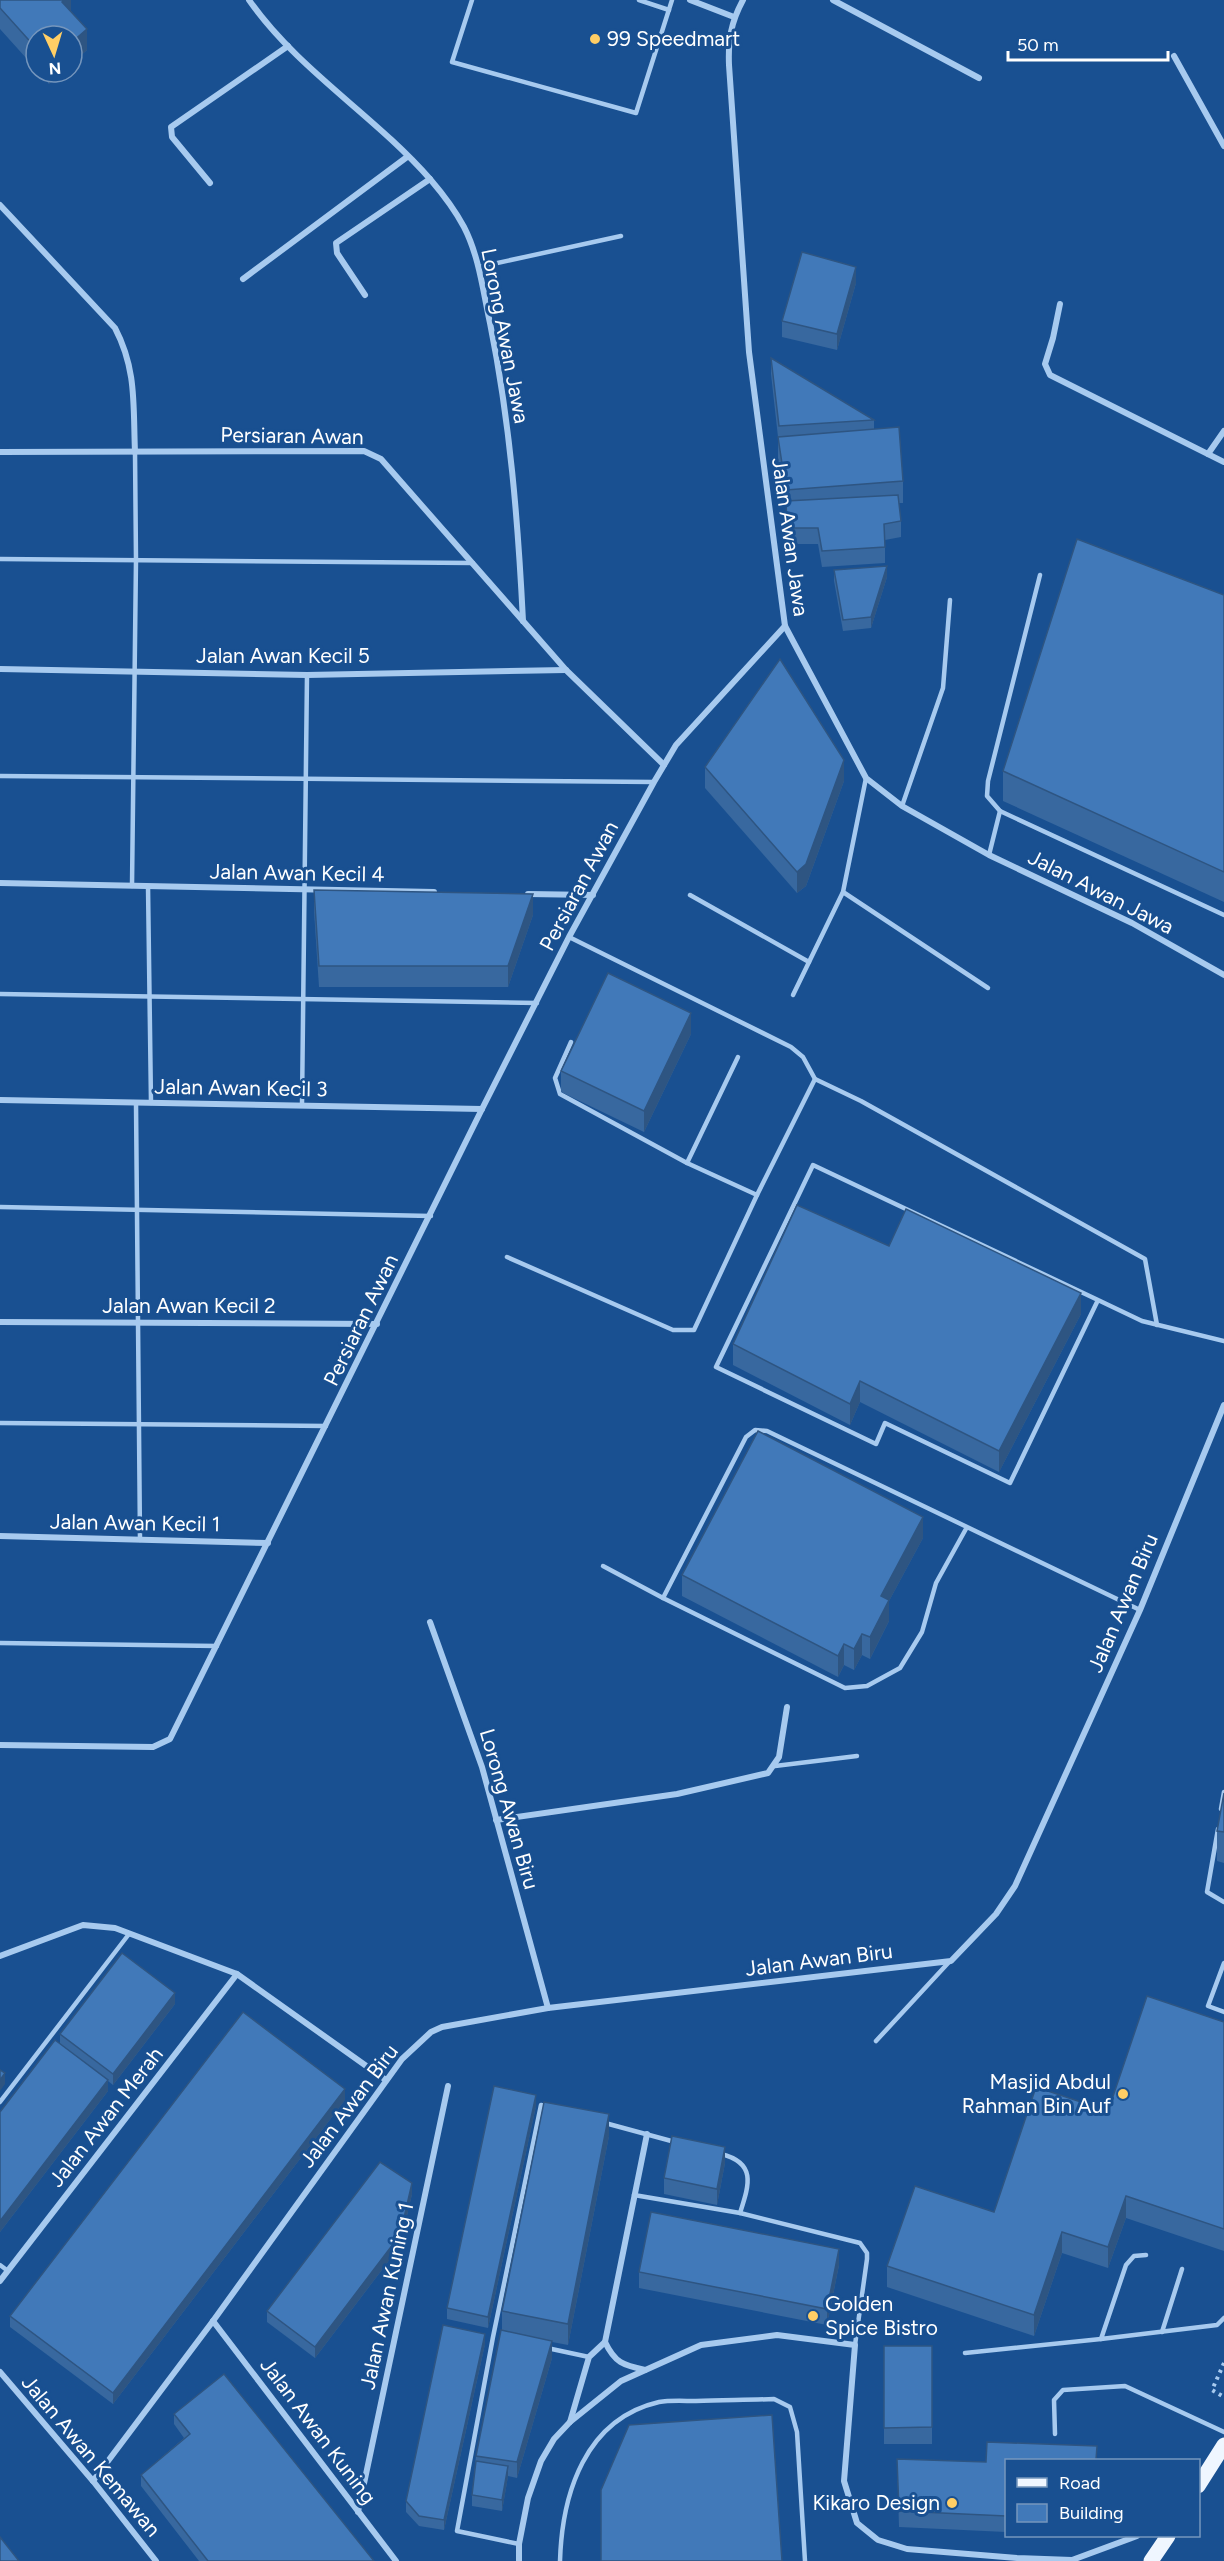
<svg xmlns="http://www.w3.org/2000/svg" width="1224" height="2561" font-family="Figtree,sans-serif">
	<rect width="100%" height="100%" fill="#195091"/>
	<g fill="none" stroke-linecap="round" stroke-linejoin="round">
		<path stroke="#a7caef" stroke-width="4" stroke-dasharray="3 4.5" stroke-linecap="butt" d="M 1224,2363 L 1212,2390 L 1224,2397"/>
		<g stroke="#a7caef" stroke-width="4.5">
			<path d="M 472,0 L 452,62 L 636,113 L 672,0"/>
			<path d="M 639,0 L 669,10"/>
			<path d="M 479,267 L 621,236"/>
			<path d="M 0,559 L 473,563"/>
			<path d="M 0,776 L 654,782"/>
			<path d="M 902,806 L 943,688 L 950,600"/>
			<path d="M 1000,811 L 1224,915"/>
			<path d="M 989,855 L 1000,811 L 987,796 L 988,781 L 1040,575"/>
			<path d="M 132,886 L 136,560 L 135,452"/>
			<path d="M 148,886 L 151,1103"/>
			<path d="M 843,892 L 988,988"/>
			<path d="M 690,895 L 809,962"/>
			<path d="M 569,937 L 791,1047 L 803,1057 L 815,1079 L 861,1101 L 1145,1259 L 1157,1325"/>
			<path d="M 0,994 L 537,1003"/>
			<path d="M 793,995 L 843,892 L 866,778"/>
			<path d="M 571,1042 L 555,1078 L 560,1094 L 687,1163 L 757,1195 L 815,1079"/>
			<path d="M 136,1103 L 140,1540"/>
			<path d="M 302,1105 L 307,675"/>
			<path d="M 687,1163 L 738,1057"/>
			<path d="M 0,1207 L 431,1216"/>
			<path d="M 507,1257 L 673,1330 L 694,1330 L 757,1195"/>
			<path d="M 1098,1300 L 1010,1483 L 885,1423 L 876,1444 L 716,1367 L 813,1165 L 1098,1300 L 1142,1321 L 1224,1341"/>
			<path d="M 0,1423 L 326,1426"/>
			<path d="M 967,1527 L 936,1583 L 922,1632 L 900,1668 L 867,1686 L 845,1688 L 663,1598 L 746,1437 L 755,1430 L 767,1431 L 1140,1610"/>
			<path d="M 603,1566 L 663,1598"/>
			<path d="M 0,1643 L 217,1646"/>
			<path d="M 775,1766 L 857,1756"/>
			<path d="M 1221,1809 L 1224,1792"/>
			<path d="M 1218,1829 L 1207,1892 L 1224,1902"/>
			<path d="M 1224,1963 L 1208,2006 L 1224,2012"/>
			<path d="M 876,2041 L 950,1961"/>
			<path d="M 0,2102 L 129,1934"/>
			<path d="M 605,2123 L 675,2142"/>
			<path d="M 721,2154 C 757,2163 749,2185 740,2213"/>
			<path d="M 634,2195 L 740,2213 L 860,2243 L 867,2253 L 867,2259 L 855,2345"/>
			<path d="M 1146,2255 L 1134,2256 L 1126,2265 L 1101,2339 L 1217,2325 L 1224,2318"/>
			<path d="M 0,2265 L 8,2271"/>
			<path d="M 1162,2332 L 1182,2269"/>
			<path d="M 547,2348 L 589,2357"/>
			<path d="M 965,2353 L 1101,2339"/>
			<path d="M 1055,2434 L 1054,2400 L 1063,2390 L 1125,2386 L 1224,2432"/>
			<path d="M 519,2544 L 457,2531 L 493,2337 L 541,2105 L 548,2107"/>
			<path d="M 560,2561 C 562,2494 585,2419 659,2402 C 670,2400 684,2401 696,2401 C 722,2400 748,2400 774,2399 L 790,2407 L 797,2432 L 805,2561"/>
		</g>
		<g stroke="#a7caef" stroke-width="6">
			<path d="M 249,0 C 298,70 374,115 430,179 C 442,193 455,210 464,227 C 479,256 483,291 490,323 C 510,422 518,521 523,621"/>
			<path d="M 690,0 L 734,17"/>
			<path d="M 743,0 C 731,22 728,40 729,65 L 749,352 L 785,626 L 866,778 L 902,806 L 989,855 L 1132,923 L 1224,975"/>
			<path d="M 833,0 L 979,78"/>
			<path d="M 1174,56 L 1224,146"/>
			<path d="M 210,183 L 172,137 L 171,127 L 288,46"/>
			<path d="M 0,205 L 115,328 C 137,370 133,406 135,452"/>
			<path d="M 243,279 L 407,157"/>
			<path d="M 365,295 L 337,253 L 336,243 L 430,179"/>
			<path d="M 1060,304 L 1053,338 L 1045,364 L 1050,375 L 1224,462"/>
			<path d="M 0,452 L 364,451 L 381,459 L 566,670 L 664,765"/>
			<path d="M 1208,454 L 1224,431"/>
			<path d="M 0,669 L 307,675 L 566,670"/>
			<path d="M 0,883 L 434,892"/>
			<path d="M 528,894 L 593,895"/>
			<path d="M 0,1100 L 482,1109"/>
			<path d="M 0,1322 L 377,1324"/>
			<path d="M 0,1536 L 268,1543"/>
			<path d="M 430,1622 L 482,1767 L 548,2008"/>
			<path d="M 0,1745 L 153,1747 L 170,1739 L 482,1109 L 569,937 L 654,782 L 676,745 L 785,626"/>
			<path d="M 496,1820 L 677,1794 L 768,1773 L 779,1757 L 787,1707"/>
			<path d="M 0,1956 L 83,1925 L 115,1928 L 237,1974 L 386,2080"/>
			<path d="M 0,2281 L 237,1974"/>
			<path d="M 213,2321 L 396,2561"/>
			<path d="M 605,2342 C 615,2363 623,2365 645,2370"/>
			<path d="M 0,2372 L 93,2481 L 156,2561"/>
			<path d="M 570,2422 L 589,2357 L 605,2342 L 647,2134"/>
			<path d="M 93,2481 L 213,2321 L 402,2059 L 431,2032 L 442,2027 L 548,2008 L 951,1961 L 996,1914 L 1015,1886 L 1140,1610 L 1224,1405"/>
			<path d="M 358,2512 L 448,2086"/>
			<path d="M 519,2561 L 519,2544 L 528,2498 L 541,2461 L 554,2439 L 570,2422 L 621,2381 L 701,2345 L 777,2335 L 855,2345 L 844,2481 L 857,2523 L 878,2540 L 907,2549 L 1017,2558 L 1072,2560 L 1137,2536"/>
		</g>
		<g stroke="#eff6ff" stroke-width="15">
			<path d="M 1198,2486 L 1224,2445"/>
			<path d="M 1151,2561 L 1168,2536"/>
		</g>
	</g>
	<g fill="#38689f">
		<path d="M 0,0 L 71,0 L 71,11 L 87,50 L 72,63 L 72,36 L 36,36 L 36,69 L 0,29 Z"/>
		<path d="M 39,72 L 62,72 L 49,84 Z"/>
		<path d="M 856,283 L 837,350 L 782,337 L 782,321 Z"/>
		<path d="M 771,358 L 874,420 L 874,429 L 903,481 L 903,503 L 899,503 L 901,521 L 901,537 L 885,540 L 885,563 L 822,567 L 818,544 L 787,544 L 786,507 L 778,458 L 778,437 L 771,374 Z"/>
		<path d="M 834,570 L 887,577 L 871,628 L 843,631 L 834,581 Z"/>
		<path d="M 1224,595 L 1224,902 L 1003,801 L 1003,771 Z"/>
		<path d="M 705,767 L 844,781 L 806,886 L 797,893 L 705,788 Z"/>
		<path d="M 314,890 L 533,915 L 508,987 L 319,987 L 314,911 Z"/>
		<path d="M 691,1034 L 644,1132 L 561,1092 L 561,1071 Z"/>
		<path d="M 889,1246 L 1081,1314 L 999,1472 L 860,1402 L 850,1425 L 733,1365 L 733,1344 Z"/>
		<path d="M 923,1538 L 889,1601 L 889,1621 L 870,1659 L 862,1655 L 854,1670 L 844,1665 L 838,1677 L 682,1596 L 682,1575 Z"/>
		<path d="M 1224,1793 L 1224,1863 L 1217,1861 L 1217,1831 Z"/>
		<path d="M 175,2004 L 113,2085 L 108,2081 L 108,2091 L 0,2232 L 0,2112 L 60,2044 L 60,2034 Z"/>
		<path d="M 1224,2022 L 1224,2251 L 1126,2218 L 1108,2268 L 1062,2253 L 1034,2336 L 887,2287 L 887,2266 L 994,2212 L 1108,2111 Z"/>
		<path d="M 345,2100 L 113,2404 L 10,2327 L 10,2316 Z"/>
		<path d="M 536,2106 L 488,2328 L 447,2319 L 447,2308 Z"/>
		<path d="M 609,2136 L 568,2345 L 552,2342 L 552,2358 L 517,2478 L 508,2476 L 502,2511 L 472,2506 L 472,2495 L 476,2456 L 502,2330 L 502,2311 Z"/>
		<path d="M 725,2163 L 717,2205 L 664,2194 L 664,2178 Z"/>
		<path d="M 412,2194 L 400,2246 L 315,2358 L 267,2322 L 267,2311 Z"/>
		<path d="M 839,2265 L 827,2325 L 639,2288 L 639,2272 Z"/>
		<path d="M 485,2344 L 444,2530 L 419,2526 L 406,2512 L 406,2501 Z"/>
		<rect x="884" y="2346" width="48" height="98"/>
		<path d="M 174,2414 L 374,2561 L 199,2561 L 141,2486 L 141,2475 L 184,2438 L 174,2424 Z"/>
		<path d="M 987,2442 L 1097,2446 L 1097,2460 L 1006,2460 L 1006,2532 L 899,2527 L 897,2459 L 986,2462 Z"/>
	</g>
	<g fill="#2e5582">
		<path d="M 64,0 L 71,0 L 71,16 L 62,2 Z"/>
		<path d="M 87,29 L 87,50 L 72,63 L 72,42 Z"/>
		<path d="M 49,72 L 62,72 L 49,84 Z"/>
		<path d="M 856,267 L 856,283 L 837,350 L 837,334 Z"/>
		<path d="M 887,566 L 887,577 L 871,628 L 871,617 Z"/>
		<path d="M 844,760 L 844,781 L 806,886 L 797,893 L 797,872 Z"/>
		<path d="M 533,894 L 533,915 L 508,987 L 508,966 Z"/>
		<path d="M 691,1013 L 691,1034 L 644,1132 L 644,1111 Z"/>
		<path d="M 1081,1293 L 1081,1314 L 999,1472 L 999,1451 Z"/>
		<path d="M 860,1381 L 860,1402 L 850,1425 L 850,1404 Z"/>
		<path d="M 923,1517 L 923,1538 L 889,1601 L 889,1621 L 870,1659 L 870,1637 L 881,1596 Z"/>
		<path d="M 862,1634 L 862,1655 L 854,1670 L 854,1649 Z"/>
		<path d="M 844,1644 L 844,1665 L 838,1677 L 838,1656 Z"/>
		<path d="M 175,1993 L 175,2004 L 113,2085 L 113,2074 Z"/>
		<path d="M 5,2073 L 5,2084 L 0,2091 L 0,2080 Z"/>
		<path d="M 108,2080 L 108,2091 L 0,2232 L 0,2221 Z"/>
		<path d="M 345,2089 L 345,2100 L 113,2404 L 113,2393 Z"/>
		<path d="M 536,2095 L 536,2106 L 488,2328 L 488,2317 Z"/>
		<path d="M 609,2114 L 609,2136 L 568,2345 L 568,2324 Z"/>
		<path d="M 725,2147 L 725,2163 L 717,2205 L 717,2189 Z"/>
		<path d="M 412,2183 L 412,2194 L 400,2246 L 315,2358 L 315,2347 Z"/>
		<path d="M 1126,2196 L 1126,2218 L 1108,2268 L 1108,2247 Z"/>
		<path d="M 1062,2232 L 1062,2253 L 1034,2336 L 1034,2315 Z"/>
		<path d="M 839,2249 L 839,2265 L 827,2325 L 827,2309 Z"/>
		<path d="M 485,2334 L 485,2344 L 444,2530 L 444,2520 Z"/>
		<path d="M 552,2341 L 552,2358 L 517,2478 L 517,2462 Z"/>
		<path d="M 508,2466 L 508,2477 L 502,2511 L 502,2500 Z"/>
	</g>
	<g fill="#4179b9" stroke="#2e5582" stroke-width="1.5">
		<path d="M 0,0 L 64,0 L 62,2 L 87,29 L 72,42 L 72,36 L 36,36 L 36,48 L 0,8 Z"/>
		<path d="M 802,252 L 856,267 L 837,334 L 782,321 Z"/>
		<path d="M 771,358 L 874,420 L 779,426 Z"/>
		<path d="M 899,427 L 903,481 L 786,490 L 778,437 Z"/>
		<path d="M 898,495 L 901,521 L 884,524 L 885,547 L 822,551 L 818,528 L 787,528 L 786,501 Z"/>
		<path d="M 1077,539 L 1224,595 L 1224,872 L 1003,771 Z"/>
		<path d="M 887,566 L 871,617 L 843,620 L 834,570 Z"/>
		<path d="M 780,659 L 844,760 L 806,864 L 797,872 L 705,767 Z"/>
		<path d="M 314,890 L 533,894 L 508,966 L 319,966 Z"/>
		<path d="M 608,973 L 691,1013 L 644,1111 L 561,1071 Z"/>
		<path d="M 797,1205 L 889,1246 L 906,1209 L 1081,1293 L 999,1451 L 860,1381 L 850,1404 L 733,1344 Z"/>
		<path d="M 758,1431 L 923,1517 L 881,1596 L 889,1600 L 870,1637 L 862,1634 L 854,1649 L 844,1644 L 838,1656 L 682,1575 Z"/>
		<path d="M 1224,1793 L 1224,1832 L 1217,1831 Z"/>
		<path d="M 122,1953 L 175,1993 L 113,2074 L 60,2034 Z"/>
		<path d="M 1147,1996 L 1224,2022 L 1224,2229 L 1126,2196 L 1108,2247 L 1062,2232 L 1034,2315 L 887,2266 L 915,2186 L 994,2212 L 1036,2087 L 1108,2111 Z"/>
		<path d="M 243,2012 L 345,2089 L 113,2393 L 10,2316 Z"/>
		<path d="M 55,2040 L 108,2080 L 0,2221 L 0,2112 Z"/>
		<path d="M 0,2070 L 5,2073 L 0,2080 Z"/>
		<path d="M 494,2086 L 536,2095 L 488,2317 L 447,2308 Z"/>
		<path d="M 544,2102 L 609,2114 L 568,2324 L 502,2311 Z"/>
		<path d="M 672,2136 L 725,2147 L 717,2189 L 664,2178 Z"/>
		<path d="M 380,2162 L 412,2183 L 400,2235 L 315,2347 L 267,2311 Z"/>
		<path d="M 651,2212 L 839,2249 L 827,2309 L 639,2272 Z"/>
		<path d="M 443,2325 L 485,2334 L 444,2520 L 419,2516 L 406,2501 Z"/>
		<path d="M 501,2330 L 552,2341 L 517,2462 L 476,2456 Z"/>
		<path d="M 884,2346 L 932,2346 L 932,2427 L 884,2428 Z"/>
		<path d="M 224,2374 L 374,2561 L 208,2561 L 141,2475 L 190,2434 L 174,2414 Z"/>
		<path d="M 772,2415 L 782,2561 L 601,2561 L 601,2490 L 629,2425 Z"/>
		<path d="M 987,2442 L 1097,2446 L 1096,2460 L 1006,2460 L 1006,2516 L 899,2511 L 897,2459 L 986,2462 Z"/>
		<path d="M 476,2461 L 508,2466 L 502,2500 L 472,2495 Z"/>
		<path d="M 0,2537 L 19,2561 L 0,2561 Z"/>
	</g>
	<g fill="#ffce65" stroke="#195091" stroke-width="2">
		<circle cx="595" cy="39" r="6"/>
		<circle cx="1123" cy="2094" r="6"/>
		<circle cx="813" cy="2316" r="6"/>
		<circle cx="952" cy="2503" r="6"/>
	</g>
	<g text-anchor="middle" stroke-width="6" stroke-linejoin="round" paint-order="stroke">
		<g font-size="21" fill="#fff" stroke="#195091" text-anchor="start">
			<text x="607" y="46">99 Speedmart</text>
			<text x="1111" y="2089" text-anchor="end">Masjid Abdul<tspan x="1111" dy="24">Rahman Bin Auf</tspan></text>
			<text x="825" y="2311">Golden<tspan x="825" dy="24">Spice Bistro</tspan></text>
			<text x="940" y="2510" text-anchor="end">Kikaro Design</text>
		</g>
		<g font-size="21" fill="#fff" stroke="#195091">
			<text transform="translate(505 336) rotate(79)" y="7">Lorong Awan Jawa</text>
			<text transform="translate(292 436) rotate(1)" y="7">Persiaran Awan</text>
			<text transform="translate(790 537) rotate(82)" y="7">Jalan Awan Jawa</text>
			<text x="283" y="663">Jalan Awan Kecil 5</text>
			<text transform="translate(297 873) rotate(1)" y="7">Jalan Awan Kecil 4</text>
			<text transform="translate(579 886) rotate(-62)" y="7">Persiaran Awan</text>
			<text transform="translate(1101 892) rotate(27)" y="7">Jalan Awan Jawa</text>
			<text transform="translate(241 1088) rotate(1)" y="7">Jalan Awan Kecil 3</text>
			<text x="189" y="1313">Jalan Awan Kecil 2</text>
			<text transform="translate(361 1320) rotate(-64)" y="7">Persiaran Awan</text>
			<text transform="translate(135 1523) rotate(1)" y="7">Jalan Awan Kecil 1</text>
			<text transform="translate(1123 1603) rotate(-67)" y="7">Jalan Awan Biru</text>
			<text transform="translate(509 1809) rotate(74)" y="7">Lorong Awan Biru</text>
			<text transform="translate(819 1960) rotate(-7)" y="7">Jalan Awan Biru</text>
			<text transform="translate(349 2106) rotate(-53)" y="7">Jalan Awan Biru</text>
			<text transform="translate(106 2117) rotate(-52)" y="7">Jalan Awan Merah</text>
			<text transform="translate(387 2296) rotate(-78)" y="7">Jalan Awan Kuning 1</text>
			<text transform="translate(318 2431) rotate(53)" y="7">Jalan Awan Kuning</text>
			<text transform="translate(91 2456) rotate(50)" y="7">Jalan Awan Kemawan</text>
		</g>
	</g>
	<rect x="1005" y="2459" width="195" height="78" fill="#195091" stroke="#7596bd" stroke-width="1.5"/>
	<rect x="1017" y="2478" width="30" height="9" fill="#eff6ff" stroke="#7596bd" stroke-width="1.5"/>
	<text x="1059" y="2489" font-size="18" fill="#ffffff">Road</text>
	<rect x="1017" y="2504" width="30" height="18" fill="#4179b9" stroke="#7596bd" stroke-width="1.5"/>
	<text x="1059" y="2519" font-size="18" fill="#ffffff">Building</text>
	<g transform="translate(54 54) rotate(176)"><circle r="28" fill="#195091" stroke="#7596bd" stroke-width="1.5"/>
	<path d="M0-4.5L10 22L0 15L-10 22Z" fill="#ffce65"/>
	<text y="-9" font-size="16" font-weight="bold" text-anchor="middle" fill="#ffffff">N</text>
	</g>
	<path d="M1008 51v9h160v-9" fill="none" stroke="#ffffff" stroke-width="3"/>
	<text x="1017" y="51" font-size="18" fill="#ffffff" stroke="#195091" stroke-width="4.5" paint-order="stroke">50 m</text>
</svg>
